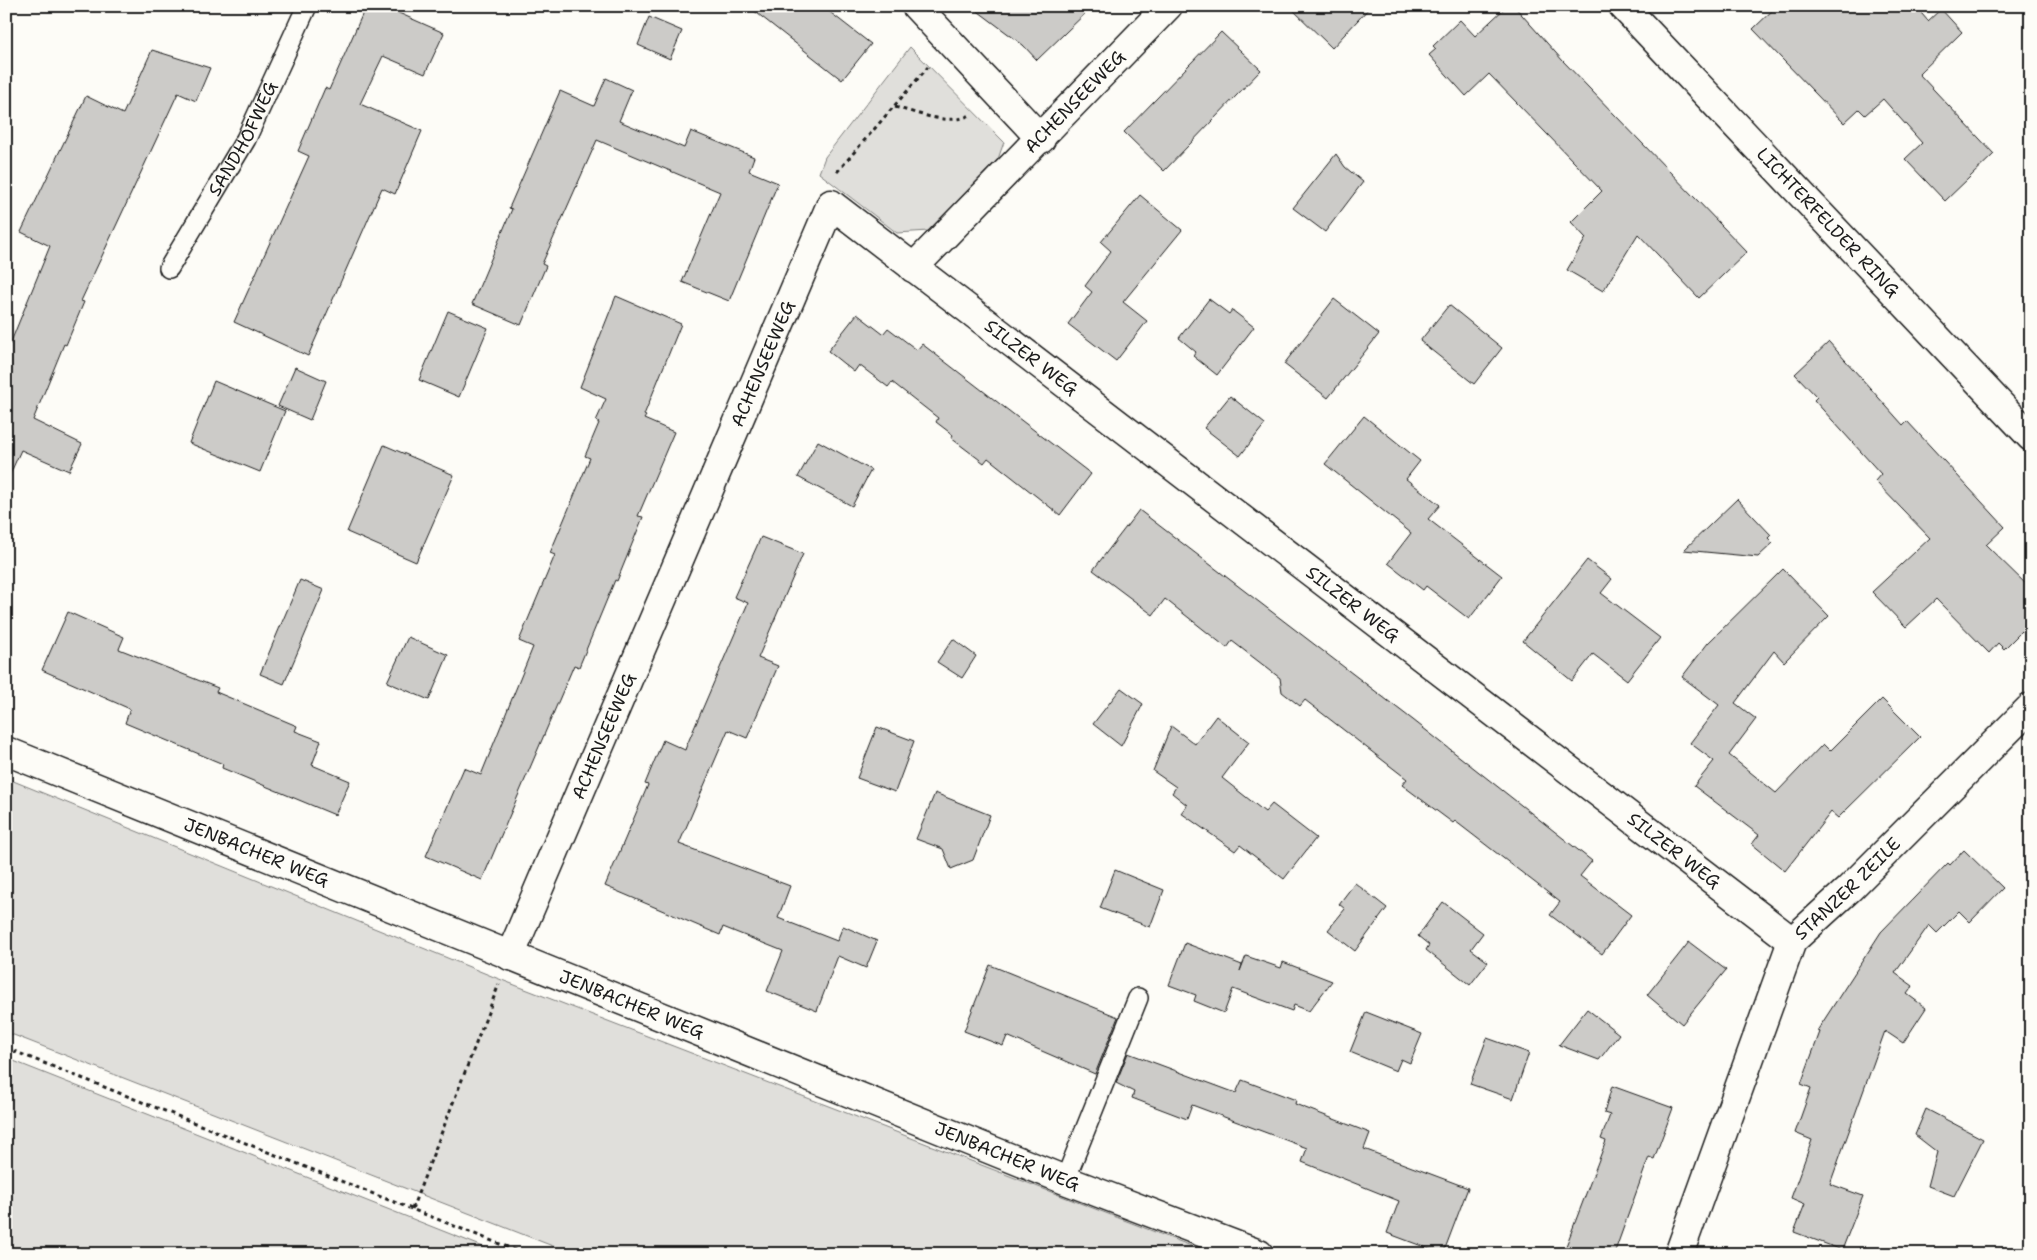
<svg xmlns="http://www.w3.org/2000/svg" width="2037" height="1260" font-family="'Shantell Sans',sans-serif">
	<rect width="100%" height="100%" fill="#fdfcf7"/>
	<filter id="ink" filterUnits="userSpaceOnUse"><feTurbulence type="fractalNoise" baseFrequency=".02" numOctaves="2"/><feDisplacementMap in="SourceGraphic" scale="10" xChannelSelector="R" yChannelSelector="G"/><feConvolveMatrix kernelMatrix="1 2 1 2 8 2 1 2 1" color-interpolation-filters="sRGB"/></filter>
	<g filter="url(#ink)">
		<g fill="#e0dfdb" stroke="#7e7e7c">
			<path d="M 910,47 L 1004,142 L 998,159 L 929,231 L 897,233 L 819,173 L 825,157 Z"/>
			<path d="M 6,778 L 494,977 L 1212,1254 L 573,1254 L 6,1032 Z"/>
			<path d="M 6,1058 L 501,1254 L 6,1254 Z"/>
		</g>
		<g fill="#cccbc8" stroke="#1c1c1c">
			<path d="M 366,6 L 383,6 L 444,33 L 425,74 L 383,56 L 360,104 L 422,131 L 395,194 L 382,188 L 308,356 L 234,322 L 309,156 L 298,151 L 325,88 L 329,90 Z"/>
			<path d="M 748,6 L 822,6 L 871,44 L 842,80 Z"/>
			<path d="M 971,6 L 1093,6 L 1037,60 L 1023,45 Z"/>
			<path d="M 1289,6 L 1371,6 L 1332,48 Z"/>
			<path d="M 1507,6 L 1514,6 L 1563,61 L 1747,252 L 1699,298 L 1638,234 L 1603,291 L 1567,270 L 1586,238 L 1571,222 L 1602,191 L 1489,74 L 1466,96 L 1429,55 L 1436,49 L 1433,46 L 1460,20 L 1475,36 Z"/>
			<path d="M 1777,6 L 1915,6 L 1928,21 L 1941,9 L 1962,32 L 1919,74 L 1994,154 L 1945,201 L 1905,159 L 1922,143 L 1883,99 L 1865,115 L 1859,109 L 1844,123 L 1753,29 Z"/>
			<path d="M 649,17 L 682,31 L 670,59 L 638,45 Z"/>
			<path d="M 1221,32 L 1261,70 L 1164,171 L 1124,132 Z"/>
			<path d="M 152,50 L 210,68 L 196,101 L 178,93 L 81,301 L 84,302 L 66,345 L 64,344 L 33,420 L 82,444 L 69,471 L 21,450 L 6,483 L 6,354 L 50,246 L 21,232 L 86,96 L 123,114 Z"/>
			<path d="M 606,78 L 632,90 L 619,121 L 684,148 L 691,131 L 754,157 L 749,171 L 778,183 L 729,301 L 682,282 L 720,192 L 597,140 L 542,264 L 546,266 L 521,325 L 472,304 L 512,209 L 509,208 L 560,91 L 594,106 Z"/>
			<path d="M 1336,154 L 1345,167 L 1363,182 L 1325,232 L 1293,208 Z"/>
			<path d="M 1140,195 L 1182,230 L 1123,302 L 1147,321 L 1116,361 L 1068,324 L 1092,292 L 1085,286 L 1111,251 L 1101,242 Z"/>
			<path d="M 616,296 L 681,324 L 644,415 L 646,416 L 644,419 L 674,432 L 638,516 L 643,517 L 617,581 L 615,580 L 579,667 L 574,665 L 482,880 L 426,856 L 464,768 L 481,775 L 533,647 L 519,641 L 555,555 L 550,553 L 590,458 L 585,456 L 599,423 L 596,421 L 606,399 L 580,387 Z"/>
			<path d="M 1209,299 L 1229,314 L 1232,310 L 1254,327 L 1217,375 L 1193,356 L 1196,352 L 1179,338 Z"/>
			<path d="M 1334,299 L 1379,334 L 1328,398 L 1284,364 Z"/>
			<path d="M 1449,305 L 1502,348 L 1474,384 L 1420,341 Z"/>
			<path d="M 448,311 L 488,328 L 459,397 L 419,380 Z"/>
			<path d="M 857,314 L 883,334 L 888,328 L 917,350 L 922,344 L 1091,474 L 1060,515 L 988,458 L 984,463 L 951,438 L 953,435 L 936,422 L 938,418 L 892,382 L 888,387 L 859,365 L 854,372 L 828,351 Z"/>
			<path d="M 1829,342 L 1903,425 L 1907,421 L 2005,527 L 1986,545 L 2031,589 L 2031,622 L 2004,649 L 1998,643 L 1989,653 L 1936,599 L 1906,627 L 1872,592 L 1930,538 L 1875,481 L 1881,474 L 1814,400 L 1817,397 L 1795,374 Z"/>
			<path d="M 295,367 L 326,381 L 310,420 L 278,406 Z"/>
			<path d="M 214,381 L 285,411 L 260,472 L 189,443 Z"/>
			<path d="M 1230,396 L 1265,424 L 1240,456 L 1204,428 Z"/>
			<path d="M 1364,416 L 1420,461 L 1406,479 L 1440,505 L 1428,519 L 1502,576 L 1469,619 L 1426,586 L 1423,590 L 1388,563 L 1411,533 L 1325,464 Z"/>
			<path d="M 818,441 L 871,470 L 852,506 L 798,477 Z"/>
			<path d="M 384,445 L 454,475 L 416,562 L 347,532 Z"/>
			<path d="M 1737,499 L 1771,535 L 1768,538 L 1773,543 L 1758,557 L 1684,550 Z"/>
			<path d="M 1139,510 L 1413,720 L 1592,861 L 1580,876 L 1631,915 L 1602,954 L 1550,915 L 1560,902 L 1455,821 L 1453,823 L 1402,785 L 1407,779 L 1305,700 L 1300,706 L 1282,692 L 1280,678 L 1232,641 L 1227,648 L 1165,599 L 1153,615 L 1093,570 Z"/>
			<path d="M 761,537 L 803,554 L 758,658 L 778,666 L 747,738 L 728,730 L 679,844 L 790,886 L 778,918 L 837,941 L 843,926 L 877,941 L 866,968 L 838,956 L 817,1011 L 767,991 L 783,951 L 723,927 L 720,935 L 605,886 L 648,785 L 645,784 L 663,740 L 685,750 L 686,747 L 748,603 L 734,597 Z"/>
			<path d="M 1587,560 L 1612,579 L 1601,593 L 1660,638 L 1627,680 L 1593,654 L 1572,681 L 1523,641 Z"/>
			<path d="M 1783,569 L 1829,616 L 1784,662 L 1774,651 L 1735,703 L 1756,719 L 1729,755 L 1776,793 L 1823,744 L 1830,751 L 1882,699 L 1920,737 L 1838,818 L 1831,812 L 1785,871 L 1752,844 L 1759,835 L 1694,786 L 1714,761 L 1690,743 L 1719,705 L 1682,677 L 1708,643 Z"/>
			<path d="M 300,580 L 324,590 L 284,684 L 260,674 Z"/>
			<path d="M 68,612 L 124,637 L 119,649 L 218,688 L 216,692 L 297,726 L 295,731 L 321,741 L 312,765 L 350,781 L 335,815 L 222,768 L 223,764 L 125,723 L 130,709 L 42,670 Z"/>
			<path d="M 408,637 L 448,655 L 429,700 L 387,682 Z"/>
			<path d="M 953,639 L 976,656 L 962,678 L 937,662 Z"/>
			<path d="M 1121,688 L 1143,704 L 1121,746 L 1093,724 Z"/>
			<path d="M 1216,716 L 1249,742 L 1222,778 L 1265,812 L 1272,804 L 1316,838 L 1284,879 L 1240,845 L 1235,851 L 1181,813 L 1187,805 L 1172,793 L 1176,787 L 1153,771 L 1171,726 L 1195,744 Z"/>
			<path d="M 877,727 L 914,741 L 895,792 L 857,778 Z"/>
			<path d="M 935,793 L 990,815 L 973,860 L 951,869 L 943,849 L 916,839 Z"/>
			<path d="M 1964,850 L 2003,888 L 1970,922 L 1959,911 L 1937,933 L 1929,925 L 1895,973 L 1913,986 L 1907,994 L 1926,1008 L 1903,1043 L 1885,1031 L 1830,1184 L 1863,1196 L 1842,1250 L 1794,1232 L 1805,1204 L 1791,1198 L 1812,1140 L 1795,1133 L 1811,1088 L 1801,1084 L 1820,1032 L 1817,1031 L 1881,932 L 1948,863 L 1950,865 Z"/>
			<path d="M 1115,870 L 1164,890 L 1150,927 L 1100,908 Z"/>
			<path d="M 1355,883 L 1387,908 L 1355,951 L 1328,930 L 1345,909 L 1339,904 Z"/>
			<path d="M 1443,902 L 1483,933 L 1471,949 L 1488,962 L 1470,985 L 1426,950 L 1429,945 L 1418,936 Z"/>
			<path d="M 1689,942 L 1726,970 L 1682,1024 L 1647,995 Z"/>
			<path d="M 1185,943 L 1242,965 L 1240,971 L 1246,956 L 1281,968 L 1283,962 L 1332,981 L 1309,1011 L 1294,1005 L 1292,1011 L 1233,989 L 1224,1013 L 1194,1001 L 1196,995 L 1169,985 Z"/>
			<path d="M 990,965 L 1118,1017 L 1095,1074 L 1007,1036 L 1003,1046 L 964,1031 Z"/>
			<path d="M 1587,1009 L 1619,1034 L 1599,1060 L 1559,1045 Z"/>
			<path d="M 1366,1012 L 1422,1034 L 1410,1063 L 1401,1059 L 1396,1071 L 1350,1052 Z"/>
			<path d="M 1487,1038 L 1529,1053 L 1513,1099 L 1470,1084 Z"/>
			<path d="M 1128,1053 L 1236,1093 L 1242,1080 L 1296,1100 L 1295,1104 L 1370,1133 L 1364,1149 L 1468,1188 L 1443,1254 L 1387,1233 L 1399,1201 L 1302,1162 L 1307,1148 L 1192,1105 L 1187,1119 L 1132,1098 L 1134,1092 L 1116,1083 Z"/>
			<path d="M 1612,1086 L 1673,1108 L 1654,1159 L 1649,1157 L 1614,1254 L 1563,1254 L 1606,1141 L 1601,1139 L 1610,1115 L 1604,1113 Z"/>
			<path d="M 1926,1109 L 1983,1139 L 1954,1196 L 1928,1186 L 1937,1152 L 1915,1135 Z"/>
		</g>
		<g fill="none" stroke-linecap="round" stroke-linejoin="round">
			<g stroke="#1c1c1c" stroke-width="22">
				<g id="service">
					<path id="s1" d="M 169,268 L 246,139 L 307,6"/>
					<path d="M 1065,1180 L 1138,998"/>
				</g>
			</g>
			<g stroke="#1c1c1c" stroke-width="31">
				<g id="minor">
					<path d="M 916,6 L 1041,139"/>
					<path id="s2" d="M 1623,6 L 2031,437"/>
					<path id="s3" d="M 913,268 L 1168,6"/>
					<path id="s4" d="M 6,751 L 1065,1180 L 1259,1254"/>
					<path id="s5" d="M 510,956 L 831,204 L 1792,941"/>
					<path id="s6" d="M 1679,1254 L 1792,941 L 1849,889 L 2031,707"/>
				</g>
			</g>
			<g stroke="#1c1c1c" stroke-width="3" stroke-dasharray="4 4" stroke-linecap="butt">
				<path d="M 895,107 C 918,113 950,127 972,114"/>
				<path d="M 837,172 L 928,67"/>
				<path d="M 6,1048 L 525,1254"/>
				<path d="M 412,1209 L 499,984"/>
			</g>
			<use href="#service" stroke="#fdfcf7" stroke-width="19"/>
			<use href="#minor" stroke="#fdfcf7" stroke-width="28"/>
		</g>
	</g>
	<g text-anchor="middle" stroke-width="4" stroke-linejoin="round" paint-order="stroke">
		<g font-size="18" fill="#1c1c1c" stroke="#fdfcf7">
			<text dy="6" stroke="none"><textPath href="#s3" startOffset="232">ACHENSEEWEG</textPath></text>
			<text dy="6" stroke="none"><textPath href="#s1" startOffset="149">SANDHOFWEG</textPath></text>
			<text dy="6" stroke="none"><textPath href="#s2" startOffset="298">LICHTERFELDER RING</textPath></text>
			<text dy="6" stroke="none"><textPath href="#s5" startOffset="1070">SILZER WEG</textPath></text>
			<text dy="6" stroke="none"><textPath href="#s5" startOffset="644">ACHENSEEWEG</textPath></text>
			<text dy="6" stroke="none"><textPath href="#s5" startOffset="1475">SILZER WEG</textPath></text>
			<text dy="6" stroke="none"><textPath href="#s5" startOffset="239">ACHENSEEWEG</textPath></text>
			<text dy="6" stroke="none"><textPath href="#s5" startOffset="1880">SILZER WEG</textPath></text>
			<text dy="6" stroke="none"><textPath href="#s4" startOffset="270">JENBACHER WEG</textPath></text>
			<text dy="6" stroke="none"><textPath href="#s6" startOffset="409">STANZER ZEILE</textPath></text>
			<text dy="6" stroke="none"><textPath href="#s4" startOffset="675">JENBACHER WEG</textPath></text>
			<text dy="6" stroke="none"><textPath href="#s4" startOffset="1080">JENBACHER WEG</textPath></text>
		</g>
	</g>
	<rect width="2037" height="1260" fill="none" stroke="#fdfcf7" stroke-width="25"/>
	<rect x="12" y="12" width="2012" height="1235" fill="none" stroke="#1c1c1c" stroke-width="2" filter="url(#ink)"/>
</svg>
